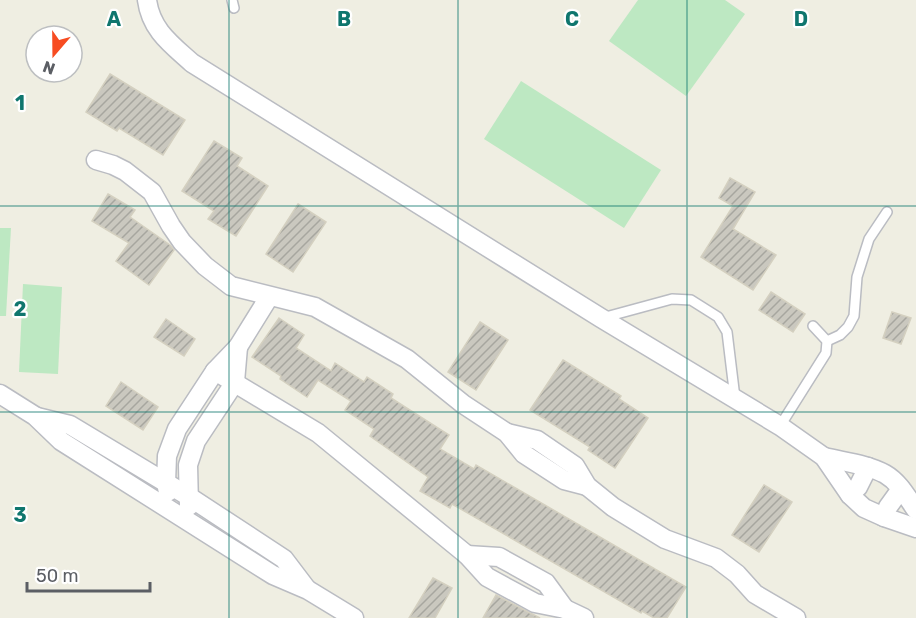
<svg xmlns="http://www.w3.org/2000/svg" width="916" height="618" font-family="Rubik,sans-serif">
	<defs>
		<pattern id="building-hatch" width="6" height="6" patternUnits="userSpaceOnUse" patternTransform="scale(1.5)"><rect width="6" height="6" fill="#cac8bf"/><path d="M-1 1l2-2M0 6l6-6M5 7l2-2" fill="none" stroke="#a7a69f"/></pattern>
	</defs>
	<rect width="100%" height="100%" fill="#efeee2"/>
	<g fill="#bde8c2">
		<path d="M 638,0 L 725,0 L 745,14 L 686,96 L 609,41 Z"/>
		<path d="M 521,81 L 661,170 L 624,228 L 484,139 Z"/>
		<path d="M 0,228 L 11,228 L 6,316 L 0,316 Z"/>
		<path d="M 23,284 L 62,287 L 58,374 L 19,372 Z"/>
	</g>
	<g fill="url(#building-hatch)" stroke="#d4d0c0" stroke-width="1.5">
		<path d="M 110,74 L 185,120 L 163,155 L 119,128 L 117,131 L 86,112 Z"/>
		<path d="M 214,141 L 242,158 L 237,166 L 268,186 L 236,236 L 208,219 L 214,211 L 182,191 Z"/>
		<path d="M 730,178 L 755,192 L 733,229 L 776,255 L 753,290 L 701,257 L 733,206 L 719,198 Z"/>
		<path d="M 108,194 L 135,210 L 130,217 L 170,245 L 174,250 L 149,285 L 116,261 L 129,243 L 92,221 Z"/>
		<path d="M 298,204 L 326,222 L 293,272 L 266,254 Z"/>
		<path d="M 771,292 L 805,314 L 793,332 L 759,310 Z"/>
		<path d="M 892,312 L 911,318 L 901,344 L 883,338 Z"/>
		<path d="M 279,318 L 304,335 L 296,348 L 331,371 L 335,363 L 364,382 L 367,377 L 393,394 L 391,398 L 449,435 L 440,449 L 474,469 L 476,465 L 686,587 L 667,618 L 654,618 L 642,611 L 641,613 L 452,504 L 450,508 L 420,491 L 428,477 L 370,436 L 374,429 L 345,410 L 351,401 L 318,380 L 307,397 L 280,379 L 281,376 L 252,357 Z"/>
		<path d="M 166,319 L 195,339 L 184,356 L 154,337 Z"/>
		<path d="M 480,322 L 508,340 L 476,390 L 448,372 Z"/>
		<path d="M 563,360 L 621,396 L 619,399 L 648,418 L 615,468 L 588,450 L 590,447 L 530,410 Z"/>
		<path d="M 121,382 L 158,407 L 143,430 L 106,406 Z"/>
		<path d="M 764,485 L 792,502 L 759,552 L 732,535 Z"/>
		<path d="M 433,578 L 452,588 L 435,618 L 409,618 Z"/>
		<path d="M 496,595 L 530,613 L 540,618 L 483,618 Z"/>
	</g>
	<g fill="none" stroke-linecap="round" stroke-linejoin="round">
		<g stroke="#babcc2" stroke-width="12">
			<g id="service">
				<path d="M 232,0 L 234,8"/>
				<path d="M 602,318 L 672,299 L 691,300 L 718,317 L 727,332 L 735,398"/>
				<path d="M 827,341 L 840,335 L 848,327 L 854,316 L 857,277 L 869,239 L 887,212"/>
				<path d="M 780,426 L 826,353 L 827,341 L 813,326"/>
			</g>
		</g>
		<g stroke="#babcc2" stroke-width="21">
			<g id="minor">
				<path d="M 147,0 C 151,30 171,44 192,63 L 601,318 L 780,426 L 824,457 L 850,495 L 864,508 L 884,517 L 916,528"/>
				<path d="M 96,160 L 113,165 L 125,171 L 152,192 L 171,226 L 182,242 L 205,266 L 231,286 L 315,307 L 407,359 L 463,404 L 507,433 L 524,454 L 564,480 L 587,486"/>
				<path d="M 215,371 L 318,433 L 467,555 L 487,577 L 535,603 L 565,609 L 584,618"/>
				<path d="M 0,394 L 35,416 L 61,441 L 273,575 L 308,590 L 354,618"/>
				<path d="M 37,417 L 70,425 L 188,496 L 284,559 L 306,588"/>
				<path d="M 507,433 L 537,440 L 575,466 L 587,486 L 613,507 L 665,539 L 716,558 L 737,574 L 755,594 L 796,618"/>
				<path d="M 824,457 C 844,462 867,464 885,474 C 899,482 907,497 916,510"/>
				<path d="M 168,492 L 166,483 L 167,456 L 177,429 L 215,371 L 238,347 L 269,297"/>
				<path d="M 850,495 L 858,487 L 868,467"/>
				<path d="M 189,506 L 188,465 L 196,441 L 235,382 L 238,347"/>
				<path d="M 884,517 L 888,507 L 901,489"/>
				<path d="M 467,555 L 499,557 L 546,583 L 565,609"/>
			</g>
		</g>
		<use href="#service" stroke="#fff" stroke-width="9"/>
		<use href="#minor" stroke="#fff" stroke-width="18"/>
	</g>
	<path fill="none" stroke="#0f766e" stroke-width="1.5" stroke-opacity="0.55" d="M 229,0 L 229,618M 458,0 L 458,618M 687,0 L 687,618M 0,206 L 916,206M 0,412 L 916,412"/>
	<g font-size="20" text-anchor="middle" font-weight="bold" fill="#0f766e" stroke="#fff" stroke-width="4.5" stroke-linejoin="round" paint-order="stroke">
		<text x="114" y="26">A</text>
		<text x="344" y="26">B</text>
		<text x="572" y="26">C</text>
		<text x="801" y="26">D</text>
		<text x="20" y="110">1</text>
		<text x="20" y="316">2</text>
		<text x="20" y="522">3</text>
	</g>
	<g transform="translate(54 54) rotate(200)"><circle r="28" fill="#ffffff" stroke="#bdbfc1" stroke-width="1.5"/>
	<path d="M0-4.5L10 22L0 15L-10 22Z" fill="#f74c21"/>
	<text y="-9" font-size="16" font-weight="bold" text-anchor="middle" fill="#5b5e64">N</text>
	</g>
	<path d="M27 582v9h123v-9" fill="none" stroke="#5b5e64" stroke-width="3"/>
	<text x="36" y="582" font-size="18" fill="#5b5e64" stroke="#ffffff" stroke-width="4.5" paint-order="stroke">50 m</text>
</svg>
